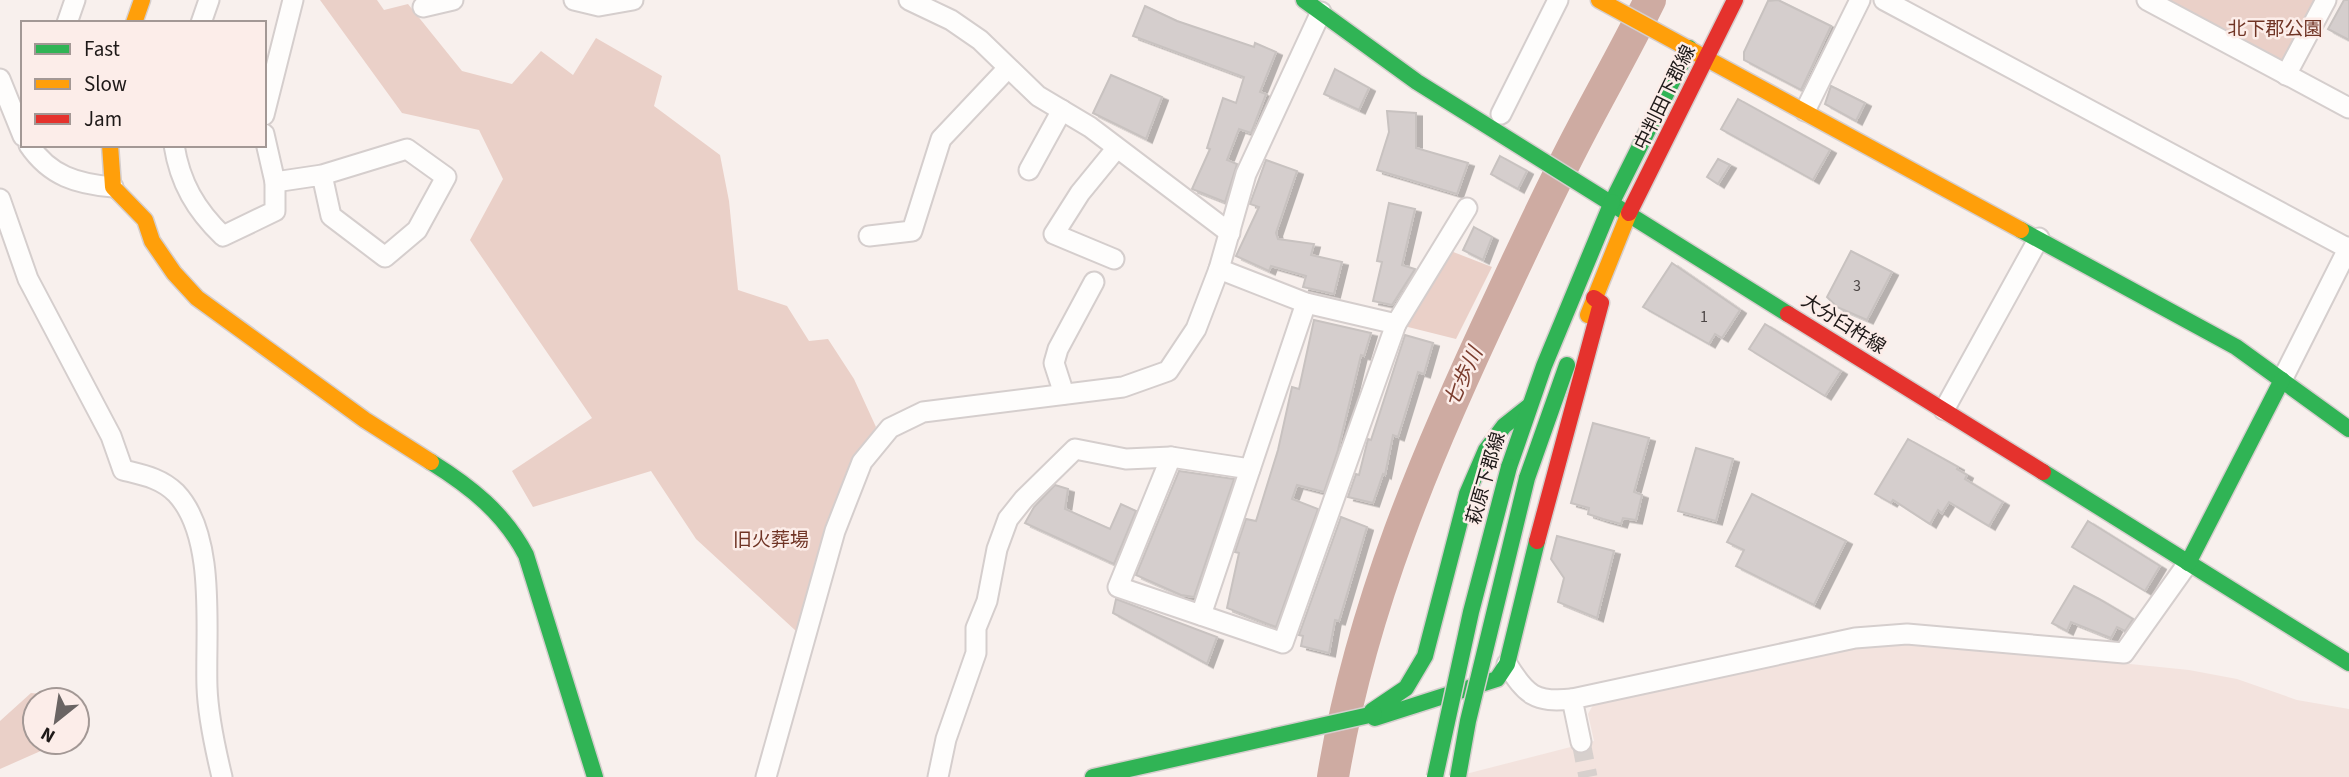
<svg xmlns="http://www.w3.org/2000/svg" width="2349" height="777" font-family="'Source Sans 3','Noto Sans JP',sans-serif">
	<defs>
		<filter id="shadow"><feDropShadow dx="6" dy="3.5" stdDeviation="0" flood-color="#0004"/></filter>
	</defs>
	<rect width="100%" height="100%" fill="#f8f0ed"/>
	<path fill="#f3e3de" d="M 1877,644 L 1933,644 L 2189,670 L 2237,679 L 2297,700 L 2349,709 L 2349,777 L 1454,777 L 1594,741 L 1588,714 L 1593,705 Z"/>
	<g fill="#ead0c8">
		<path d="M 320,0 L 377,0 L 384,10 L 408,4 L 462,71 L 512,84 L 541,51 L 573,75 L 596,38 L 662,76 L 654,106 L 720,155 L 729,201 L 738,290 L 787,306 L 809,341 L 828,339 L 854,379 L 876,427 L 844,481 L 796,631 L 696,539 L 651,471 L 533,507 L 512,471 L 592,418 L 470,240 L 503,179 L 479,130 L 402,113 Z"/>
		<path d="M 2164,0 L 2320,0 L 2289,60 L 2281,63 Z"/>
		<path d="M 1443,248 L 1492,267 L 1456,339 L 1396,324 Z"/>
		<path d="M 31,693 L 71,697 L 71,700 L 35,700 L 35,742 L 61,742 L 0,769 L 0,721 Z"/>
	</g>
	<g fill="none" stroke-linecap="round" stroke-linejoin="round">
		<path stroke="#ceaba2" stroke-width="32" d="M 1333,777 C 1361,608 1427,452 1500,298 C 1526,242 1552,186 1581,131 C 1604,87 1628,45 1650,0"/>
	</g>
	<g fill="#d5cecd" stroke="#c8c2c0" stroke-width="2" filter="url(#shadow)">
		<path d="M 1778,0 L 1831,26 L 1801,90 L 1744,60 L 1744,52 L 1768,1 Z"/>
		<path d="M 2344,0 L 2349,0 L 2349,40 L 2328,29 Z"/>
		<path d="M 1145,6 L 1177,21 L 1254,47 L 1255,43 L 1276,52 L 1260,92 L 1266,94 L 1251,133 L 1239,129 L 1227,160 L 1237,164 L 1225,202 L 1192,189 L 1210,149 L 1207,148 L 1223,98 L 1236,103 L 1244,77 L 1133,36 Z"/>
		<path d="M 1335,69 L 1369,88 L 1359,110 L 1324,94 Z"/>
		<path d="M 1111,75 L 1162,97 L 1146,139 L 1093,113 Z"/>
		<path d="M 1831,86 L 1865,103 L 1856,121 L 1825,104 Z"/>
		<path d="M 1738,99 L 1830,150 L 1813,180 L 1721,129 Z"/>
		<path d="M 1387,111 L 1416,113 L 1416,148 L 1468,163 L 1457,194 L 1377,170 L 1389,132 Z"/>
		<path d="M 1500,156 L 1527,171 L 1518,189 L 1491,174 Z"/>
		<path d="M 1718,159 L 1730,165 L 1718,184 L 1707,177 Z"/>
		<path d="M 1266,160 L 1297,171 L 1276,233 L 1278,239 L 1314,244 L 1311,255 L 1342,262 L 1334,294 L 1303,287 L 1306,276 L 1271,266 L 1269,271 L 1236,256 L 1259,207 L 1250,204 Z"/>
		<path d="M 1389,203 L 1415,209 L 1402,265 L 1415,269 L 1392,305 L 1373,301 L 1382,262 L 1377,261 Z"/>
		<path d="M 1474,227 L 1492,237 L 1483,260 L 1463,250 Z"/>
		<path d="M 1851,251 L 1892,272 L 1867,320 L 1837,307 L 1827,297 Z"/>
		<path d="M 1672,263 L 1740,310 L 1722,338 L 1715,334 L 1709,344 L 1643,307 Z"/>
		<path d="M 1314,320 L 1371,333 L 1364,356 L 1361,355 L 1338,450 L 1324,492 L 1297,485 L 1292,499 L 1318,509 L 1276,627 L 1227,608 L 1239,553 L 1235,552 L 1246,519 L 1256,521 L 1278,450 L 1292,387 L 1299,389 Z"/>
		<path d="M 1765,324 L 1841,371 L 1825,396 L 1749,349 Z"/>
		<path d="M 1405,335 L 1433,343 L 1424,374 L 1418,372 L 1398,437 L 1393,435 L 1385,475 L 1383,474 L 1373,503 L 1348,497 L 1356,474 L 1359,475 L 1368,439 L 1371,440 Z"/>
		<path d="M 1593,423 L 1649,438 L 1634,492 L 1642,495 L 1636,520 L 1623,518 L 1621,524 L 1603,519 L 1588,514 L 1589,508 L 1571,503 Z"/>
		<path d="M 1908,439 L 1958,467 L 1957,469 L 1967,475 L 1965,479 L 2003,502 L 1989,526 L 1949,502 L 1942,513 L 1938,510 L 1930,524 L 1893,500 L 1891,503 L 1875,494 Z"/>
		<path d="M 1696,448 L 1733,459 L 1716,521 L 1678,511 Z"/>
		<path d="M 1179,471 L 1234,479 L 1194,597 L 1181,595 L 1136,575 Z"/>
		<path d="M 1055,485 L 1068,489 L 1065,509 L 1110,529 L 1121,504 L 1136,511 L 1114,564 L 1025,523 L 1034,507 Z"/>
		<path d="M 1752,494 L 1846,541 L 1814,605 L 1736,566 L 1744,550 L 1727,542 Z"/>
		<path d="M 1341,517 L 1367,527 L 1339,621 L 1335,620 L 1329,653 L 1301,646 L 1303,636 L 1299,635 Z"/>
		<path d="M 2088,521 L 2160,566 L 2145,591 L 2072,547 Z"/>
		<path d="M 1557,536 L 1614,551 L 1597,618 L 1558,602 L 1564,578 L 1551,559 Z"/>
		<path d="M 2074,586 L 2099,599 L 2133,619 L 2125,631 L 2117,627 L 2111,638 L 2071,622 L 2067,631 L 2052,623 Z"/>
		<path d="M 1116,599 L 1217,637 L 1207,664 L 1113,613 Z"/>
	</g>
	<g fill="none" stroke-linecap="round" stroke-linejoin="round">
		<path stroke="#d7d0cd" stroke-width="19" stroke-dasharray="19 10" stroke-linecap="butt" d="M 1581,742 L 1588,777"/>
		<g stroke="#d5cecd" stroke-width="23">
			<g id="street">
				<path d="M 574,0 L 599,6 L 633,0"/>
				<path d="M 909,0 L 951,20 L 980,40 L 1038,96 L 1090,127 L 1230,233"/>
				<path d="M 1884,0 L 2349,249"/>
				<path d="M 2147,0 L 2349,108"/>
				<path d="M 423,7 L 453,0"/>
				<path d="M 67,23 L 75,0"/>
				<path d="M 201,23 L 209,0"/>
				<path d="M 2286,75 L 2326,0"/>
				<path d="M 0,79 L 23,136"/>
				<path d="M 1805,111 L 1860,0"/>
				<path d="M 1501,114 L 1558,0"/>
				<path d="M 264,115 L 293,0"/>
				<path d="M 29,145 C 50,176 77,184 113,187"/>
				<path d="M 174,145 C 180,183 196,210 223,236 L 275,211 L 275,182 L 264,134"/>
				<path d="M 1029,170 L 1062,110"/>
				<path d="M 275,182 L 322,175 L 407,149 L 446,177 L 417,230 L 385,257 L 331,216 L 322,175"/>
				<path d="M 0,199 L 28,279 L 111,436 L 123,470 C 143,475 161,478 176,493 C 217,536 205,632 207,687 C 208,717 215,748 222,777"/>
				<path d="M 869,236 L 912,231 L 941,139 L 1008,68"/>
				<path d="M 1114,259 L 1054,234 L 1080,193 L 1116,149"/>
				<path d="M 1396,324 L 1467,208"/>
				<path d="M 2282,380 L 2349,247"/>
				<path d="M 1064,394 L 1054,363 L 1058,349 L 1094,282"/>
				<path d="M 1944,410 L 2039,238"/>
				<path d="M 1171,457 L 1118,587 L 1283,643 L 1396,324 L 1306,303 L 1219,269"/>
				<path d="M 1201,615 L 1306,303"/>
				<path d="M 1507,664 C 1526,695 1535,703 1572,699"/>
				<path d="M 1581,742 L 1572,699 L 1855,638 L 1907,634 L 2124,653 L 2188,563"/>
				<path d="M 766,777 L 835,531 L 862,462 L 890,428 L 923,412 L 1123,387 L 1168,371 L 1196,329 L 1219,269 L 1246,174 L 1321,12"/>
				<path d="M 938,777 L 946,739 L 976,653 L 976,628 L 987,601 L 997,549 L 1008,519 L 1024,499 L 1075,449 L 1126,459 L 1171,457 L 1250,469"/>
			</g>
		</g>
		<g stroke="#d5cecd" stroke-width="19">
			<g id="fast">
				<path d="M 1304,0 L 1417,82 L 1788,314"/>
				<path d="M 1612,202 L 1689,48"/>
				<path d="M 2021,230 L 2236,347 L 2349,429"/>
				<path d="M 1528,407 L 1504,426 L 1486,450 L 1467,494 L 1425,656 L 1406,688 L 1372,711 L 1375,718 L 1497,679 L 1507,664 L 1537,541"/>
				<path d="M 431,462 C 471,487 504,513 526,555 L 595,777"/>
				<path d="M 1509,467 L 1544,366 L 1612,202"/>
				<path d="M 2043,472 L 2349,663"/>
				<path d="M 1527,478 L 1567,365"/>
				<path d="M 2188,563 L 2282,380"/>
				<path d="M 1093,777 L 1374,714"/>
			</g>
		</g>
		<g stroke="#d5cecd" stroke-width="19">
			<g id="slow">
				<path d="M 1599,0 L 2021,230"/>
				<path d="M 134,23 L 142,0"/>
				<path d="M 110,145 L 113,187 L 145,220 L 152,241 L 174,273 L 197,298 L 365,420 L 431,462"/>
				<path d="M 1588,315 L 1629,213"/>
			</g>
		</g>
		<g stroke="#d5cecd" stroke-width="19">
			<g id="jam">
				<path d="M 1629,213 L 1735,0"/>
				<path d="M 1788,314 L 2043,472"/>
				<path d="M 1537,541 L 1601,303 L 1594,298"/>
			</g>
		</g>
		<use href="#street" stroke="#fefdfc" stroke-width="19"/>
		<use href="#fast" stroke="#30b455" stroke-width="16"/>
		<use href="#slow" stroke="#ff9f0a" stroke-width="16"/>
		<use href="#jam" stroke="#e5322d" stroke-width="16"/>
		<g stroke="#d5cecd" stroke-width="19" stroke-linecap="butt">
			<g id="fast-bridge">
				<path d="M 1435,777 L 1471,612 L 1509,467"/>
				<path d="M 1458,777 L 1468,721 L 1527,478"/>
			</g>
		</g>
		<use href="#fast-bridge" stroke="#30b455" stroke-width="16"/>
	</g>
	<g text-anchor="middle" stroke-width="5" stroke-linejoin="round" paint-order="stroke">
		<g font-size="16" fill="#4c4645">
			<text x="1857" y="291">3</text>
			<text x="1704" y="322">1</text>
		</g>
		<g font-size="19" fill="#703425" stroke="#fcede9">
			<text x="2275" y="35">北下郡公園</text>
			<text x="771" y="546">旧火葬場</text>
		</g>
		<g font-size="19" fill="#1e1918" stroke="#fcede9">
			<text transform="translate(1664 97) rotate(-64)" y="7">中判田下郡線</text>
			<text transform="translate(1844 323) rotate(32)" y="7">大分臼杵線</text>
			<text transform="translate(1485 478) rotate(-74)" y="7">萩原下郡線</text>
		</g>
		<g font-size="21" font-style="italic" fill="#7b3d2e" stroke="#fcede9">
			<text transform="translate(1463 377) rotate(-65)" y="7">七歩川</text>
		</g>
	</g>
	<rect x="21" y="21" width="245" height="126" fill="#fcede9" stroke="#a39895" stroke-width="2"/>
	<rect x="35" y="44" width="35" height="10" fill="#30b455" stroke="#a39895" stroke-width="2"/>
	<text x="84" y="56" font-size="21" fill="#1e1918">Fast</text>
	<rect x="35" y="79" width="35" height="10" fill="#ff9f0a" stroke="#a39895" stroke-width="2"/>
	<text x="84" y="91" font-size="21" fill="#1e1918">Slow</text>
	<rect x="35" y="114" width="35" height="10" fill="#e5322d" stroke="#a39895" stroke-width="2"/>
	<text x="84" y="126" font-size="21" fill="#1e1918">Jam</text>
	<g transform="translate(56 721) rotate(210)"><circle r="33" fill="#fcede9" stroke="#a39895" stroke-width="2"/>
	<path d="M0-5L12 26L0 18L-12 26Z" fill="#6a6463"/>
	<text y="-10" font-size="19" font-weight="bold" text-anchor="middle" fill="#1e1918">N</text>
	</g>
</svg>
